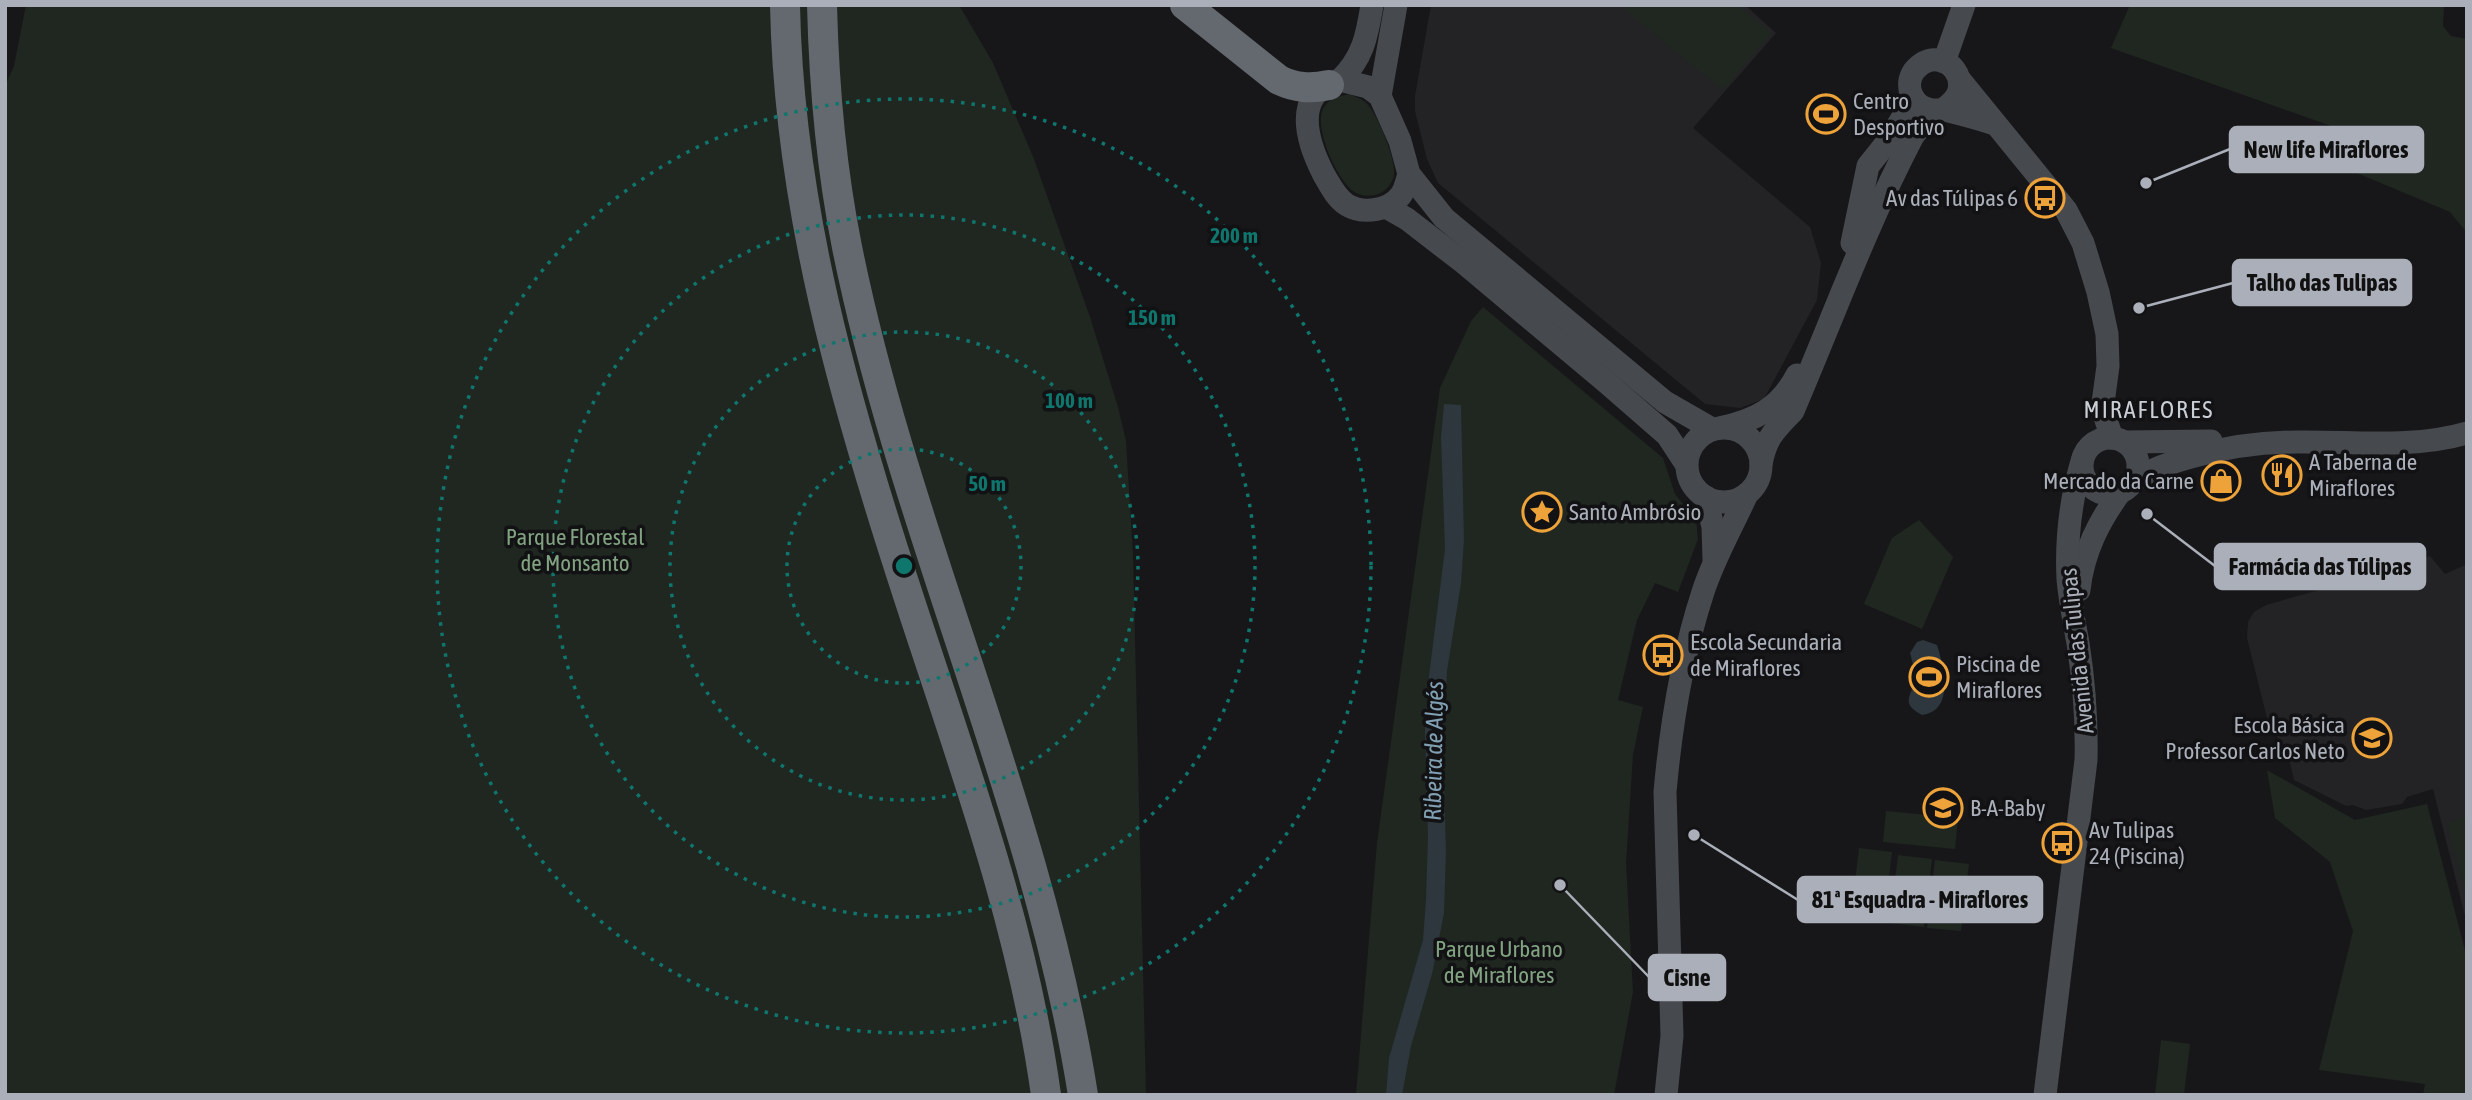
<svg xmlns="http://www.w3.org/2000/svg" width="2472" height="1100" font-family="'Asap Condensed',sans-serif">
	<rect width="100%" height="100%" fill="#171719"/>
	<g fill="#232326">
		<path d="M 1431,5 L 1745,5 L 1776,33 L 1693,128 L 1810,227 L 1821,263 L 1817,300 L 1764,399 L 1740,408 L 1705,404 L 1438,183 L 1427,159 L 1415,111 L 1415,96 Z"/>
		<path d="M 2430,556 L 2445,574 L 2467,564 L 2467,924 L 2433,789 L 2407,797 L 2402,804 L 2366,810 L 2353,805 L 2346,806 L 2294,780 L 2287,750 L 2269,726 L 2247,638 L 2248,622 L 2254,612 L 2266,605 L 2369,576 L 2384,581 L 2388,570 Z"/>
	</g>
	<g fill="#1f2720">
		<path d="M 26,5 L 959,5 L 993,63 L 1034,159 L 1090,317 L 1118,407 L 1126,441 L 1133,554 L 1146,1095 L 5,1095 L 5,86 L 14,66 Z"/>
		<path d="M 1629,5 L 1737,5 L 1771,33 L 1723,90 L 1625,10 Z"/>
		<path d="M 2130,5 L 2444,5 L 2443,26 L 2451,36 L 2467,39 L 2467,233 L 2450,212 L 2321,158 L 2331,126 L 2111,48 Z"/>
		<path d="M 1350,94 C 1356,97 1363,99 1368,105 C 1378,116 1396,160 1394,174 C 1393,183 1386,191 1378,194 C 1370,197 1360,196 1353,191 C 1336,178 1314,128 1323,109 C 1329,98 1339,96 1350,94 Z"/>
		<path d="M 1483,307 L 1663,458 L 1675,494 L 1696,520 L 1698,539 L 1678,592 L 1655,583 L 1637,620 L 1618,700 L 1643,707 L 1633,755 L 1626,863 L 1633,992 L 1614,1095 L 1356,1095 L 1377,843 L 1440,388 L 1471,321 Z"/>
		<path d="M 1919,520 L 1953,557 L 1922,629 L 1864,604 L 1892,538 Z"/>
		<path d="M 2267,770 L 2355,820 L 2427,804 L 2467,958 L 2467,1095 L 2423,1095 L 2425,1084 L 2319,1070 L 2353,931 L 2330,862 L 2275,818 Z"/>
		<path d="M 1886,811 L 1958,818 L 1955,849 L 1883,842 Z"/>
		<path d="M 2467,817 L 2467,896 L 2447,823 Z"/>
		<path d="M 1859,848 L 1892,852 L 1884,919 L 1851,916 Z"/>
		<path d="M 1898,855 L 1932,859 L 1924,927 L 1890,923 Z"/>
		<path d="M 1935,860 L 1969,864 L 1961,931 L 1927,928 Z"/>
		<path d="M 2161,1040 L 2190,1044 L 2184,1095 L 2155,1095 Z"/>
	</g>
	<g fill="#2d373d">
		<path d="M 1444,404 L 1461,405 L 1464,540 L 1461,583 L 1447,671 L 1443,752 L 1446,850 L 1444,913 L 1432,974 L 1411,1046 L 1402,1095 L 1386,1095 L 1389,1058 L 1423,940 L 1426,900 L 1428,835 L 1425,730 L 1429,676 L 1445,549 L 1441,438 Z"/>
		<path d="M 1923,640 L 1937,645 C 1944,667 1955,711 1922,715 C 1897,702 1915,694 1915,676 C 1914,668 1912,660 1910,653 L 1917,642 Z"/>
	</g>
	<g fill="none" stroke-linecap="round" stroke-linejoin="round">
		<g stroke="#46494e" stroke-width="23">
			<path d="M 1944,62 L 1964,5"/>
			<path d="M 1340,80 C 1363,58 1367,36 1372,5"/>
			<path d="M 1960,80 L 2066,210 L 2083,243 L 2098,292 L 2107,334 L 2108,366 L 2103,403 L 2104,414 L 2112,438"/>
			<path d="M 1380,96 L 1396,5"/>
			<path d="M 1409,174 C 1407,180 1405,190 1401,195 C 1390,210 1364,215 1347,205 C 1336,198 1330,185 1324,175 C 1307,142 1291,93 1340,80 L 1368,87 L 1380,96 L 1400,141 L 1409,174 L 1444,218 L 1665,402 L 1712,429"/>
			<path d="M 1386,207 L 1407,219 L 1464,263 L 1606,382 L 1667,435 L 1686,464"/>
			<path d="M 1852,243 L 1868,166 L 1888,141 L 1914,99"/>
			<path d="M 1719,428 C 1755,421 1780,408 1797,375"/>
			<circle cx="1724" cy="465" r="37"/>
			<circle cx="2110" cy="466" r="28"/>
			<path d="M 2125,442 L 2211,441"/>
			<path d="M 1761,464 C 1766,437 1775,430 1793,411 C 1832,320 1866,226 1912,138 C 1922,118 1955,109 1959,90 C 1962,76 1952,61 1937,60 C 1928,59 1920,64 1914,71 C 1904,85 1912,105 1928,109 C 1935,111 1942,109 1949,111 C 1965,115 1980,119 1995,124"/>
			<path d="M 2133,482 C 2150,469 2170,463 2191,457 C 2226,447 2260,442 2297,442 C 2352,441 2412,449 2467,433"/>
			<path d="M 1706,497 L 1713,527 L 1714,559"/>
			<path d="M 2079,590 C 2083,552 2099,521 2121,491"/>
			<path d="M 1666,1095 L 1672,1036 L 1665,792 C 1671,725 1682,656 1703,592 C 1714,558 1732,527 1747,494"/>
			<path d="M 2045,1095 L 2086,760 C 2087,721 2084,682 2078,643 C 2074,622 2070,601 2068,579 C 2066,538 2071,497 2083,458"/>
		</g>
		<g stroke="#64686f" stroke-width="30">
			<path d="M 785,5 C 789,207 844,399 906,589 C 960,756 1022,921 1046,1095"/>
			<path d="M 822,5 C 824,86 831,167 847,247 C 905,535 1037,803 1083,1095"/>
			<path d="M 1185,5 L 1279,80 C 1296,88 1310,89 1329,85"/>
		</g>
	</g>
	<g fill="none" stroke="#0f766e" stroke-width="3.5" stroke-dasharray="3.5 7">
		<circle cx="904" cy="566" r="117"/>
		<circle cx="904" cy="566" r="234"/>
		<circle cx="904" cy="566" r="351"/>
		<circle cx="904" cy="566" r="467"/>
	</g>
	<defs>
		<g id="stadium-ring" transform="scale(2.0125)"><circle r="9.5" fill="#121214" stroke="#eea33a" stroke-width="1.5"/><path d="M0-5a6.5 5 0 1 0 0 10a6.5 5 0 1 0 0-10ZM-3.5-1.8h7v3.6h-7Z" fill="#eea33a"/></g>
		<g id="bus-ring" transform="scale(2.0125)"><circle r="9.5" fill="#121214" stroke="#eea33a" stroke-width="1.5"/><path d="M-5-6H5V4H4V6H2V4H-2V6H-4V4H-5ZM-3.5-4V0h7V-4ZM-3.5 1.2v1.5H-2V1.2ZM2 1.2v1.5H3.5V1.2Z" fill="#eea33a"/></g>
		<g id="restaurant-ring" transform="scale(2.0125)"><circle r="9.5" fill="#121214" stroke="#eea33a" stroke-width="1.5"/><path d="M-5-6h1v4h1v-4h1v4h1v-4h1v5L-1.5 .5V6h-2V.5L-5-1ZM5-6V6H3V1.5H1.5Q1.5-4 5-6Z" fill="#eea33a"/></g>
		<g id="shop-ring" transform="scale(2.0125)"><circle r="9.5" fill="#121214" stroke="#eea33a" stroke-width="1.5"/><path d="M-5-2.5h2.3a2.7 3.5 0 0 1 5.4 0H5L5.5 6h-11ZM-1.5-2.5h3a1.5 2.3 0 0 0-3 0Z" fill="#eea33a"/></g>
		<g id="sight-ring" transform="scale(2.0125)"><circle r="9.5" fill="#121214" stroke="#eea33a" stroke-width="1.5"/><path d="M0-6L1.8-2.2L6-1.7L2.9 1.2L3.7 5.4L0 3.3L-3.7 5.4L-2.9 1.2L-6-1.7L-1.8-2.2Z" fill="#eea33a"/></g>
		<g id="school-ring" transform="scale(2.0125)"><circle r="9.5" fill="#121214" stroke="#eea33a" stroke-width="1.5"/><path d="M0-5L7-2L0 1L-7-2ZM-4 1L0 2.5L4 1V4Q0 6-4 4Z" fill="#eea33a"/></g>
	</defs>
	<g fill-rule="evenodd">
		<use href="#stadium-ring" x="1826" y="114"/>
		<use href="#bus-ring" x="2045" y="198"/>
		<use href="#restaurant-ring" x="2282" y="475"/>
		<use href="#shop-ring" x="2221" y="481"/>
		<use href="#sight-ring" x="1542" y="512"/>
		<use href="#bus-ring" x="1663" y="655"/>
		<use href="#stadium-ring" x="1929" y="677"/>
		<use href="#school-ring" x="2372" y="738"/>
		<use href="#school-ring" x="1943" y="808"/>
		<use href="#bus-ring" x="2062" y="843"/>
	</g>
	<g text-anchor="middle" stroke-width="7" stroke-linejoin="round" paint-order="stroke">
		<g font-size="23" fill="#aaafb9" stroke="#121214" text-anchor="start">
			<text x="1853" y="109">Centro<tspan x="1853" dy="26">Desportivo</tspan></text>
			<text x="2018" y="206" text-anchor="end">Av das Túlipas 6</text>
			<text x="2309" y="470">A Taberna de<tspan x="2309" dy="26">Miraflores</tspan></text>
			<text x="2194" y="489" text-anchor="end">Mercado da Carne</text>
			<text x="1569" y="520">Santo Ambrósio</text>
			<text x="1690" y="650">Escola Secundaria<tspan x="1690" dy="26">de Miraflores</tspan></text>
			<text x="1956" y="672">Piscina de<tspan x="1956" dy="26">Miraflores</tspan></text>
			<text x="2345" y="733" text-anchor="end">Escola Básica<tspan x="2345" dy="26">Professor Carlos Neto</tspan></text>
			<text x="1970" y="816">B-A-Baby</text>
			<text x="2089" y="838">Av Tulipas<tspan x="2089" dy="26">24 (Piscina)</tspan></text>
		</g>
		<g font-size="23" fill="#82a381" stroke="#121214">
			<text x="575" y="545">Parque Florestal<tspan x="575" dy="26">de Monsanto</tspan></text>
			<text x="1499" y="957">Parque Urbano<tspan x="1499" dy="26">de Miraflores</tspan></text>
		</g>
		<g font-size="23" fill="#aaafb9" stroke="#121214">
			<text transform="translate(2077 651) rotate(-96)" y="8">Avenida das Tulipas</text>
		</g>
		<g font-size="24" letter-spacing="2" fill="#caced5" stroke="#121214">
			<text x="2149" y="418">MIRAFLORES</text>
		</g>
		<g font-size="24" font-style="italic" fill="#81a0b3" stroke="#121214">
			<text transform="translate(1434 751) rotate(-89)" y="8">Ribeira de Algés</text>
		</g>
	</g>
	<circle cx="904" cy="566" r="10" fill="#0f766e" stroke="#121214" stroke-width="3.5"/>
	<g font-size="21" text-anchor="middle" font-weight="bold" fill="#0f766e" stroke="#121214" stroke-width="7" stroke-linejoin="round" paint-order="stroke">
		<text x="1234" y="243">200 m</text>
		<text x="1152" y="325">150 m</text>
		<text x="1069" y="408">100 m</text>
		<text x="987" y="491">50 m</text>
	</g>
	<path fill="none" stroke="#aaafb9" stroke-width="2.5" d="M2146 183L2230 149M2139 308L2233 283M2147 514L2215 566M1694 835L1798 900M1560 885L1649 977"/>
	<g fill="#aaafb9" stroke="#121214" stroke-width="2.5">
		<circle cx="2146" cy="183" r="7"/>
		<circle cx="2139" cy="308" r="7"/>
		<circle cx="2147" cy="514" r="7"/>
		<circle cx="1694" cy="835" r="7"/>
		<circle cx="1560" cy="885" r="7"/>
	</g>
	<g fill="#aaafb9" stroke="#aaafb9" stroke-width="2.5">
		<rect x="2230" y="127" width="193" height="45" rx="7"/>
		<rect x="2233" y="260" width="178" height="45" rx="7"/>
		<rect x="2215" y="544" width="210" height="45" rx="7"/>
		<rect x="1798" y="877" width="244" height="45" rx="7"/>
		<rect x="1649" y="955" width="76" height="45" rx="7"/>
	</g>
	<g font-size="24" text-anchor="middle" font-weight="bold" fill="#111">
		<text x="2326" y="158">New life Miraflores</text>
		<text x="2322" y="291">Talho das Tulipas</text>
		<text x="2320" y="575">Farmácia das Túlipas</text>
		<text x="1920" y="908">81ª Esquadra - Miraflores</text>
		<text x="1687" y="986">Cisne</text>
	</g>
	<rect width="2472" height="1100" fill="none" stroke="#aaafb9" stroke-width="14"/>
</svg>
